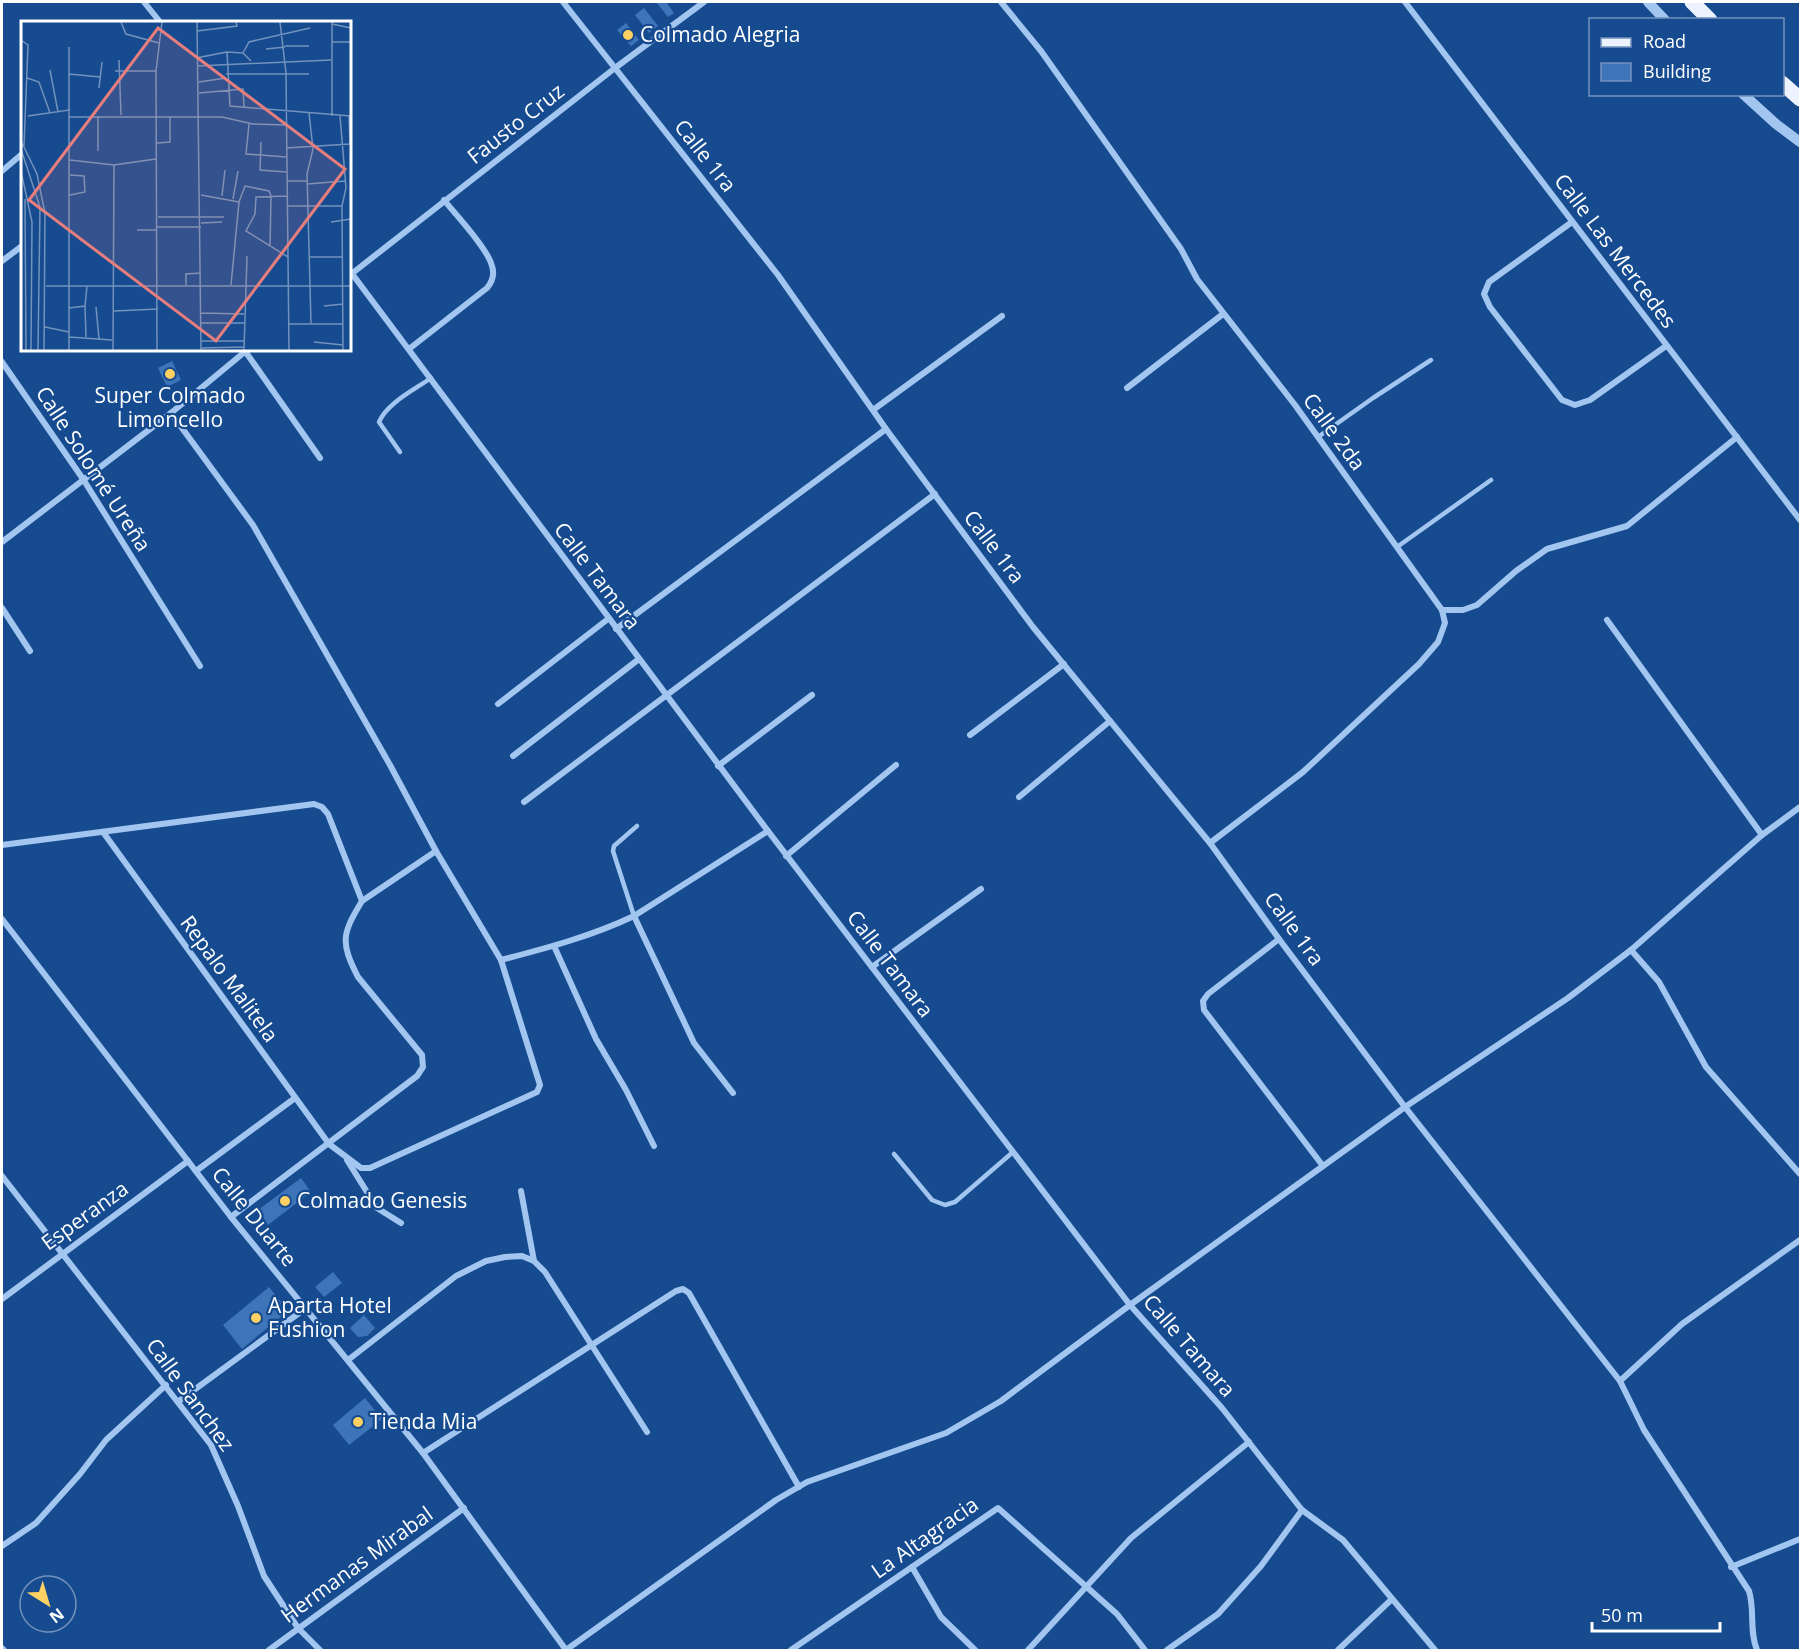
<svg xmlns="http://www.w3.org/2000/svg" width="1802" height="1652" font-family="'Open Sans',sans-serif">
	<rect width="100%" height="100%" fill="#164b90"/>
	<g fill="#3e75b9">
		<path d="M 656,2 L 666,2 L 674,13 L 668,17 Z"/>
		<path d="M 644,8 L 658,26 L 649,33 L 635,15 Z"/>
		<path d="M 626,23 L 639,40 L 631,46 L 617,30 Z"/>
		<path d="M 172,361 L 181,380 L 167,387 L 158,368 Z"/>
		<path d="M 301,1178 L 311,1192 L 268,1225 L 258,1210 Z"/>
		<path d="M 333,1272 L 342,1283 L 324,1297 L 315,1287 Z"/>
		<path d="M 269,1287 L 288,1311 L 242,1349 L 223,1325 Z"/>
		<path d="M 364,1315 L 375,1328 L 367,1336 L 358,1337 L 350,1328 Z"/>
		<path d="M 365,1398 L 382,1419 L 349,1445 L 333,1425 Z"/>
	</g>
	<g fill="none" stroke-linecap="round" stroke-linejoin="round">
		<g stroke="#a3c6f0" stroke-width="4.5">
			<path d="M 1318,437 L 1373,398 L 1431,360"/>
			<path d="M 400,452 L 379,422 C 387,403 414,390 431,378"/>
			<path d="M 1397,547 L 1491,480"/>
			<path d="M 634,916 L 613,851 L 614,846 L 637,826"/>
			<path d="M 894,1154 L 932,1200 L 945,1205 L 955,1202 L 1013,1152"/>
		</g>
		<g stroke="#a3c6f0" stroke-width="6">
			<path d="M 144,2 L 160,22"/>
			<path d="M 563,2 L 778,275 L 886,429 L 1033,627 L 1210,843 L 1279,939 L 1405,1107 L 1620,1381 L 1644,1430 L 1749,1591 C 1755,1610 1749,1631 1757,1650"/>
			<path d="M 1001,2 L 1041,51 L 1181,249 L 1197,279 L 1295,405 L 1442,610 L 1445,623 L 1438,642 L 1419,664 L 1303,772 L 1210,843"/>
			<path d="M 1405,2 L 1800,520"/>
			<path d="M 2,171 L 22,154"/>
			<path d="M 1572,222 L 1489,282 L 1484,294 L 1490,307 L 1562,400 L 1575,405 L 1590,400 L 1666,346"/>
			<path d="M 2,261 L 22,246"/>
			<path d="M 350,271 L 768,831 L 1130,1305 L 1222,1408 L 1302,1510 L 1343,1540 L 1435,1650"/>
			<path d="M 350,275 L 615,68 L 704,2"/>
			<path d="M 409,349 L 487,288 C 492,282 495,275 492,266 C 488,249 456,215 444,200"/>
			<path d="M 245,351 L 320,458"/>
			<path d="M 2,362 L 83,479 L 200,666"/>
			<path d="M 1127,388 L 1223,314"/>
			<path d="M 873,410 L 1002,316"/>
			<path d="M 2,542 L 171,413 L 247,350"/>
			<path d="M 2,608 L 30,651"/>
			<path d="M 1442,610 L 1463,610 L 1477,605 L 1516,571 L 1547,549 L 1627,526 L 1737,437"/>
			<path d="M 1607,620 L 1762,835"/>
			<path d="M 616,629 L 886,429"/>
			<path d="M 498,704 L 608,619"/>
			<path d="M 970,735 L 1064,664"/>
			<path d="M 513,756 L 639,659"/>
			<path d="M 718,766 L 812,695"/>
			<path d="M 1019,797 L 1110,721"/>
			<path d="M 524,802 L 935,494"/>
			<path d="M 103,832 L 329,1144 L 361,1168 L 370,1168 L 537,1092 L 540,1085 L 501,960 L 436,851 L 390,765 L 253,525 L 171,413"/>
			<path d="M 2,845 L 314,804 L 322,807 L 328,814 L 362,901 C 342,934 340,942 358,977 L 422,1055 L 423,1067 L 417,1076 L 231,1217"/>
			<path d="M 786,856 L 896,765"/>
			<path d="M 362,901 L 436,851"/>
			<path d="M 634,916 L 694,1043 L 733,1093"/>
			<path d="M 2,919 L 231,1217 L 423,1453 L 566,1650"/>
			<path d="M 1279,939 L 1208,994 L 1203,1001 L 1204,1010 L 1323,1166"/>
			<path d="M 554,946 L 596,1039 L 626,1090 L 654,1146"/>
			<path d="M 1631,950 L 1659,982 L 1706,1067 L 1800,1174"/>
			<path d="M 501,960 C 547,948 592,936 634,916 L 768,831"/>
			<path d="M 872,967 L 981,889"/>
			<path d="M 347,1160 L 377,1208 L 401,1223"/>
			<path d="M 196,1171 L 295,1098"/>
			<path d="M 2,1176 L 211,1445 L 238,1506 L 264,1576 L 298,1628 L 320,1650"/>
			<path d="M 521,1191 L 534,1261"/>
			<path d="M 2,1299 L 188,1161"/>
			<path d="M 348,1360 L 456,1276 L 486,1261 L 505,1257 L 522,1256 L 534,1261 L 545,1272 L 647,1432"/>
			<path d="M 1620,1381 L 1682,1324 L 1800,1240"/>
			<path d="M 179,1401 L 306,1308"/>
			<path d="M 423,1453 L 676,1291 L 683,1289 L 689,1293 L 799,1487"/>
			<path d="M 2,1546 L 36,1523 L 80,1474 L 106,1440 L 166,1385"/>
			<path d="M 912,1567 L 941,1617 L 975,1650"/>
			<path d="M 1731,1567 L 1800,1539"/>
			<path d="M 2,1648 L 4,1650"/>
			<path d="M 269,1650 L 464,1508"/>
			<path d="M 566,1650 L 776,1500 L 807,1482 L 946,1433 L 1001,1401 L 1130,1305 L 1405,1107 L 1568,998 L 1631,950 L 1762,835 L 1800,807"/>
			<path d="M 791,1650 L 998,1508 L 1117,1614 L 1145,1650"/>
			<path d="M 1028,1650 L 1131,1538 L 1249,1442"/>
			<path d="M 1167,1650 L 1218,1614 L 1261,1566 L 1302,1510"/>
			<path d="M 1338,1650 L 1392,1599"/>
		</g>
		<g stroke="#a3c6f0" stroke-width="10">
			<path d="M 1648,2 L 1665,20"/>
			<path d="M 1743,94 L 1776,124 L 1800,142"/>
		</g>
		<g stroke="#ecf3ff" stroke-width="15">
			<path d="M 1692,2 L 1710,20"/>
			<path d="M 1782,83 L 1800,99"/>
		</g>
	</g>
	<g fill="#ffd162" stroke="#164b90" stroke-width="2">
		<circle cx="628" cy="35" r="6"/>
		<circle cx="170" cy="374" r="6"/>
		<circle cx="285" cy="1201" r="6"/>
		<circle cx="256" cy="1318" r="6"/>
		<circle cx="358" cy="1422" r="6"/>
	</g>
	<g text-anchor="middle" stroke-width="4.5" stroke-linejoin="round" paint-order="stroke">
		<g font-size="21" fill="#fff" stroke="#164b90" text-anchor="start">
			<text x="640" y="42">Colmado Alegria</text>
			<text x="170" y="403" text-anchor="middle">Super Colmado<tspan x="170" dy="24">Limoncello</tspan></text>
			<text x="297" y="1208">Colmado Genesis</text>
			<text x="268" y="1313">Aparta Hotel<tspan x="268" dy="24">Fushion</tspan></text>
			<text x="370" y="1429">Tienda Mia</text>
		</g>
		<g font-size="21" fill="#fff" stroke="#164b90">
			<text transform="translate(516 124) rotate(-38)" y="7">Fausto Cruz</text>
			<text transform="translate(705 156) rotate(52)" y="7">Calle 1ra</text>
			<text transform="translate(1615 251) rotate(53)" y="7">Calle Las Mercedes</text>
			<text transform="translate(1334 432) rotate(54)" y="7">Calle 2da</text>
			<text transform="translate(93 469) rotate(57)" y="7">Calle Solomé Ureña</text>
			<text transform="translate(994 547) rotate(53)" y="7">Calle 1ra</text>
			<text transform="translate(597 576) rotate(53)" y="7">Calle Tamara</text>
			<text transform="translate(1294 929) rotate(54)" y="7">Calle 1ra</text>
			<text transform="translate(890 964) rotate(53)" y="7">Calle Tamara</text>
			<text transform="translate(229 979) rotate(54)" y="7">Repalo Malitela</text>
			<text transform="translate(85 1216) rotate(-36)" y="7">Esperanza</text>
			<text transform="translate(254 1217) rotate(51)" y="7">Calle Duarte</text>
			<text transform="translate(1189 1346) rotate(49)" y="7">Calle Tamara</text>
			<text transform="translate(190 1395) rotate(54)" y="7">Calle Sanchez</text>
			<text transform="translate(925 1538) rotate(-35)" y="7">La Altagracia</text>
			<text transform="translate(357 1565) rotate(-36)" y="7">Hermanas Mirabal</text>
		</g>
	</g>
	<g transform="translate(21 21)">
		<rect width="330" height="330" fill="#164b90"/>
		<path fill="none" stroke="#7393bc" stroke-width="1.5" d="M 100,1 L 105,13 L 138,22M 176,1 L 180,329M 259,1 L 265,52 L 268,329M 311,3 L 330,7M 176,10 L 216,5 L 215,1M 0,19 L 7,24 L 3,125M 311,21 L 330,21M 264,25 L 288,25M 48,26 L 48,89M 245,28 L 264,26M 206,31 L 222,32 L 230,40M 222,32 L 228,21 L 289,7M 175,37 L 206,31 L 209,85 L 330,95M 98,39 L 100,94M 176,45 L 310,39M 29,49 L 37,91M 94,50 L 135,50M 48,53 L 79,56M 205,53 L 288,53M 6,57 L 18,61 L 29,92M 178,61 L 205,57M 78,67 L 81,41M 178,72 L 222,68 L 223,86M 288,92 L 292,128 L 286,153 L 290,302M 7,95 L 48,89 L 48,329M 311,95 L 311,1M 319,95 L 325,167 L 321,185 L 322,329M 48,96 L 201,96 L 232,103 L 265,104M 228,103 L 225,133 L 265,136M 0,120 L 16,153 L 24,192 L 23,329M 240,121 L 239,149 L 265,151M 136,122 L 149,121 L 149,95M 265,127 L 329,123 L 328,95M 0,128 L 19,186 L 17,329M 77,130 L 77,95M 49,139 L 93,144M 0,150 L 11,201 L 10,329M 49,154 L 63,155 L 64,171 L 49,174M 266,160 L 286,160M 286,163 L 324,160M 180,174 L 218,181M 201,175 L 204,149M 266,175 L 235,176 L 234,193 L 225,210 L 267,236M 4,178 L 5,329M 212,178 L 217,150M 266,185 L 321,185M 137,196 L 203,196M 310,201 L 330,198M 180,202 L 201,201M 136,206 L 180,206M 116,209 L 136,209M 249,225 L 250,175M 288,236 L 322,236M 165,264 L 165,253 L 180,252M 210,264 L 218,181 L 224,165 L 248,170 L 250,175M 25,265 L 330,265M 64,285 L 65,316M 303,285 L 322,283M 75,286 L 78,318M 48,287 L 64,285 L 66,265M 93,290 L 137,288M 180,292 L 223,293M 180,302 L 223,302M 268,303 L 322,303M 24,306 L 48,311M 48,316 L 91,319M 180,320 L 223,320M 293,321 L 322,324M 180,327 L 223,326M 92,329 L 93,144 L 135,138M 136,329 L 135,50 L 141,1M 223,329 L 226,235"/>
		<path fill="#e67e7e" fill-opacity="0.15" stroke="#e67e7e" stroke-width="3" d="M 137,7 L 324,148 L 195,320 L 8,179 Z"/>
		<rect width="330" height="330" fill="none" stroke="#fff" stroke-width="3"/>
	</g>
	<rect width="1802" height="1652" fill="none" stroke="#ffffff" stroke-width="6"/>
	<rect x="1589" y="18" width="195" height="78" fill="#164b90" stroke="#7393bc" stroke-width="1.5"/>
	<rect x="1601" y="38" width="30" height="9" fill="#ecf3ff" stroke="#7393bc" stroke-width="1.5"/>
	<text x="1643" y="48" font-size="18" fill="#ffffff">Road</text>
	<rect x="1601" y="63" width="30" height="18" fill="#3e75b9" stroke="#7393bc" stroke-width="1.5"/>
	<text x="1643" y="78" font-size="18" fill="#ffffff">Building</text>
	<g transform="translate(48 1604) rotate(143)"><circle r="28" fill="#164b90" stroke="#7393bc" stroke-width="1.5"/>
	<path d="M0-4.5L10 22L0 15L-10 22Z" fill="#ffd162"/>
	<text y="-9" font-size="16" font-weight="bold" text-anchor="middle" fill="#ffffff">N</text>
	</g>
	<path d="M1592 1622v9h128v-9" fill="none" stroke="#ffffff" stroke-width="3"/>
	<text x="1601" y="1622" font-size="18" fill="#ffffff" stroke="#164b90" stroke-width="4.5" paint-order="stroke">50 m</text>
</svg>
